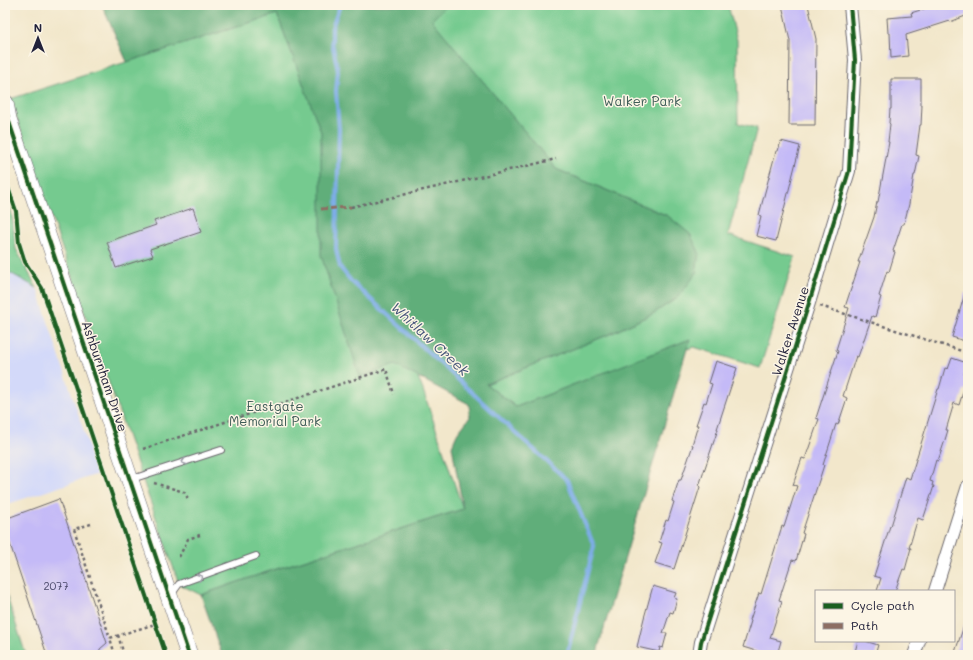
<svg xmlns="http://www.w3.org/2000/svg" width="973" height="660" font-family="Mali,sans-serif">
	<rect width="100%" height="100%" fill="#fcf5e5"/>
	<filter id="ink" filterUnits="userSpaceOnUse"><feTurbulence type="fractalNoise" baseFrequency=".025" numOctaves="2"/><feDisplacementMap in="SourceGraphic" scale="8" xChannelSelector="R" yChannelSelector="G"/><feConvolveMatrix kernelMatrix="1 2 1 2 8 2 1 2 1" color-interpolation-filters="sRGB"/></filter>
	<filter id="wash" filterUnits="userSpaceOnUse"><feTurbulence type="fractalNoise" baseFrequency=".012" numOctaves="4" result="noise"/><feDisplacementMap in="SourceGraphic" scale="16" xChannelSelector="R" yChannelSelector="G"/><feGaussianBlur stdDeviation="0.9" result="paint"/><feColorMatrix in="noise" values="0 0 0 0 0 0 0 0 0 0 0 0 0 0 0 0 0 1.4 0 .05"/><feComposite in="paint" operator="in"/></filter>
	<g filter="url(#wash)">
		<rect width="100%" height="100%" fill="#f2e7cb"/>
		<path fill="#d3d9f9" d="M 5,270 L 37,288 L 98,474 L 5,505 Z"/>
		<g fill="#75ca8f" stroke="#4c7665">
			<path d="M 447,5 L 728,5 L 737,40 L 738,123 L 757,128 L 728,235 L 795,257 L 760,368 L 694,347 L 604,373 L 516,407 L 486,384 L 610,334 L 654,313 L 677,298 L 668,216 L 556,169 L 431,20 Z"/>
			<path d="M 277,14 L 351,207 L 423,390 L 463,509 L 258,575 L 201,595 L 179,584 L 10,99 Z"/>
			<path d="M 5,191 L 12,215 L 16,249 L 37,288 L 5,270 Z"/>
			<path d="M 5,591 L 26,655 L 5,655 Z"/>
		</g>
		<path fill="#60ae7a" stroke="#41685a" d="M 102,5 L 447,5 L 432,20 L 556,169 L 668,216 L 690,234 L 699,252 L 696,274 L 677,298 L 654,313 L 610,334 L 486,384 L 516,407 L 690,339 L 599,645 L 597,655 L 222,655 L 201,595 L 258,575 L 463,509 L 452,446 L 457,434 L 470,417 L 469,404 L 395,365 L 360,377 L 321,255 L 321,132 L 277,14 L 127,62 Z"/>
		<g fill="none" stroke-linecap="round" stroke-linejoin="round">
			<path stroke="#7eade8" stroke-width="4" d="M 340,5 L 332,28 L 332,42 L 338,71 L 336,91 L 339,129 L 336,249 L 340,267 L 351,281 L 567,480 L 594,546 L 567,655"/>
		</g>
		<g id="blocks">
			<g fill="#c4baf7">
				<path d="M 782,5 L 808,5 L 816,39 L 815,125 L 789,125 L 790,41 Z"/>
				<path d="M 936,5 L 968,5 L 968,15 L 950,22 L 950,21 L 906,35 L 908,56 L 891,58 L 890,33 L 888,33 L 887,18 L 912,16 L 911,13 Z"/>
				<path d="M 891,79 L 921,79 L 921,105 L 922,105 L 921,125 L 920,125 L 916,155 L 919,156 L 915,175 L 914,175 L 909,204 L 904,224 L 902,224 L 893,251 L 895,252 L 889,272 L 887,271 L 879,296 L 881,297 L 875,317 L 872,316 L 858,357 L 856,356 L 843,396 L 847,398 L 838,425 L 836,424 L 823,465 L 824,465 L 802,533 L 804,534 L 796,561 L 792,560 L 779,600 L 782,601 L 770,638 L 781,641 L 777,655 L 769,655 L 743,647 L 751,621 L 750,620 L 759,593 L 761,594 L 782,526 L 784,527 L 797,486 L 793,485 L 802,458 L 805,459 L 819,419 L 816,418 L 838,351 L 836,350 L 849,308 L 845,307 L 860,262 L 858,262 L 874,217 L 877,202 L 878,202 L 889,142 L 888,142 L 890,124 L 889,123 L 890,109 L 891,109 Z"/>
				<path d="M 781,141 L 800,146 L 776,241 L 756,236 L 761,216 L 759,215 L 765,192 L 776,151 L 778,151 Z"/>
				<path d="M 193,208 L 201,232 L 150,249 L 153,256 L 116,268 L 107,242 L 156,225 L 154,221 Z"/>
				<path d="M 965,293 L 968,293 L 968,342 L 952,337 Z"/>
				<path d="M 952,358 L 967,363 L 964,374 L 968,375 L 968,384 L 966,390 L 964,389 L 959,405 L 954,403 L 946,430 L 948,430 L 944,443 L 938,461 L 936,460 L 930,481 L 933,482 L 932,486 L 934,486 L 923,520 L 918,518 L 909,548 L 911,548 L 905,570 L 903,569 L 895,591 L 877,591 L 881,578 L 874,576 L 890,526 L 891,526 L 906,477 L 910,479 L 938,389 L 939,389 L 945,368 L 948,369 Z"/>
				<path d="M 716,361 L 737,368 L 717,429 L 718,429 L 699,486 L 700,487 L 674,569 L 655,563 L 662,543 L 659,542 L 666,520 L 668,521 L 674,502 L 672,501 L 679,480 L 681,480 L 693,445 L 692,445 L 698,425 L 696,425 L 704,402 L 706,403 L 712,384 L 709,383 Z"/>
				<path d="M 59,499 L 107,643 L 100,649 L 99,655 L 47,655 L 5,529 L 5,519 Z"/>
				<path d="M 653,586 L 676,593 L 674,598 L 677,599 L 673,613 L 670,612 L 663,633 L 667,633 L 663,648 L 660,647 L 659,652 L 637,647 L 644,618 Z"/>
				<path d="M 966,620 L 968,621 L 968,655 L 954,655 Z"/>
				<path d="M 858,641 L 865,641 L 878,645 L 875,655 L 854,655 Z"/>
			</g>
		</g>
	</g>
	<g filter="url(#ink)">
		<use href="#blocks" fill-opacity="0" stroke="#6b676d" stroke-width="1"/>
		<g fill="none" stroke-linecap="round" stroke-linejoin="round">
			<g stroke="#6b676d" stroke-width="8">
				<g id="service">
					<path d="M 132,479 L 221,450"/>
					<path d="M 171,595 L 179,584 L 256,556"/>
				</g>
			</g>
			<g stroke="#6b676d" stroke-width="14">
				<g id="minor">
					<path d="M 935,591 L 968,486"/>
					<path d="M 699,655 L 701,642 L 809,303 L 849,171 L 855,60 L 850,5"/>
					<path d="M 914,655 L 919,641"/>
				</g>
			</g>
			<g stroke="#6b676d" stroke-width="18">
				<path id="secondary" d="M 5,103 L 8,119 L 189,655"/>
			</g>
			<g stroke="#6b676d" stroke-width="2.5" stroke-dasharray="3 3" stroke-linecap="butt">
				<path d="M 351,207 L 556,159"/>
				<path d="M 820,306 L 968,353"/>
				<path d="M 143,449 L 386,369 L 394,394"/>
				<path d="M 154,483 L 184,492 L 189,500"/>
				<path d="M 91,524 L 74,529 L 110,638"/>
				<path d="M 179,557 L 188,539 L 200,535"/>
				<path d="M 118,635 L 124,655"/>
				<path d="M 115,655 L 110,638 L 155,624"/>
			</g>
			<use href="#service" stroke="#fff" stroke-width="6"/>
			<use href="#minor" stroke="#fff" stroke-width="12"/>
			<use href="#secondary" stroke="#fff" stroke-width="17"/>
			<path stroke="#8d6e63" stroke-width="3" stroke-dasharray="6 3" stroke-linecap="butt" d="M 321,209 L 351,207"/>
			<g stroke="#fcf5e5" stroke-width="6">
				<g id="cycleway">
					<path d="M 5,103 L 8,119 L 189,655"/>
					<path d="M 5,179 L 16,211 L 19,243 L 25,262 L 42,288 L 166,655"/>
					<path d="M 699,655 L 701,642 L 809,303 L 849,171 L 855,60 L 850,5"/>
				</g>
			</g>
			<use href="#cycleway" stroke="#1b5e20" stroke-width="4"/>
		</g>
		<defs><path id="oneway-chevron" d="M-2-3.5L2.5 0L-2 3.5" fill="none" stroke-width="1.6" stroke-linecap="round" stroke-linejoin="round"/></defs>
		<g stroke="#9c9ca7">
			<use href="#oneway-chevron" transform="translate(184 462) rotate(162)"/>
			<use href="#oneway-chevron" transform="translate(200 577) rotate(-20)"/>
		</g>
	</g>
	<g text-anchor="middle" stroke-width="3" stroke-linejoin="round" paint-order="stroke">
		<g font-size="11" fill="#4a486a">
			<text x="56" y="590">2077</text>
		</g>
		<g font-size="13" fill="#3f5d58" stroke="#fcf5e5">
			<text x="642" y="106">Walker Park</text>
			<text x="275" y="411">Eastgate<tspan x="275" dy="15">Memorial Park</tspan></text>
		</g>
		<g font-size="13" fill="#22223b" stroke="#fcf5e5">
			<text transform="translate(790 331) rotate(-72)" y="5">Walker Avenue</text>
			<text transform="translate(105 376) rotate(71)" y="5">Ashburnham Drive</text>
		</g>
		<g font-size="14" font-style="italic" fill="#425378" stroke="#fcf5e5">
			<text transform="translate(430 339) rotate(43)" y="5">Whitlaw Creek</text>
		</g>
	</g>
	<rect width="973" height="660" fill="none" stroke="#fcf5e5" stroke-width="20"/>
	<rect x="815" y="590" width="140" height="52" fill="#fcf5e5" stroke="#a5a1a1"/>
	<rect x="823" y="603" width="20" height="6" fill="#1b5e20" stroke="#a5a1a1"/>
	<text x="851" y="610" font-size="12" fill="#22223b">Cycle path</text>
	<rect x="823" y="623" width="20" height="6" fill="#8d6e63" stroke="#a5a1a1"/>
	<text x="851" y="630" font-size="12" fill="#22223b">Path</text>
	<g transform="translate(38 38)" stroke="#fcf5e5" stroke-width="3" paint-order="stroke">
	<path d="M0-3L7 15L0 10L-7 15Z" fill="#22223b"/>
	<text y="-6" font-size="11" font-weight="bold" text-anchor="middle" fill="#22223b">N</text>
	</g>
</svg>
